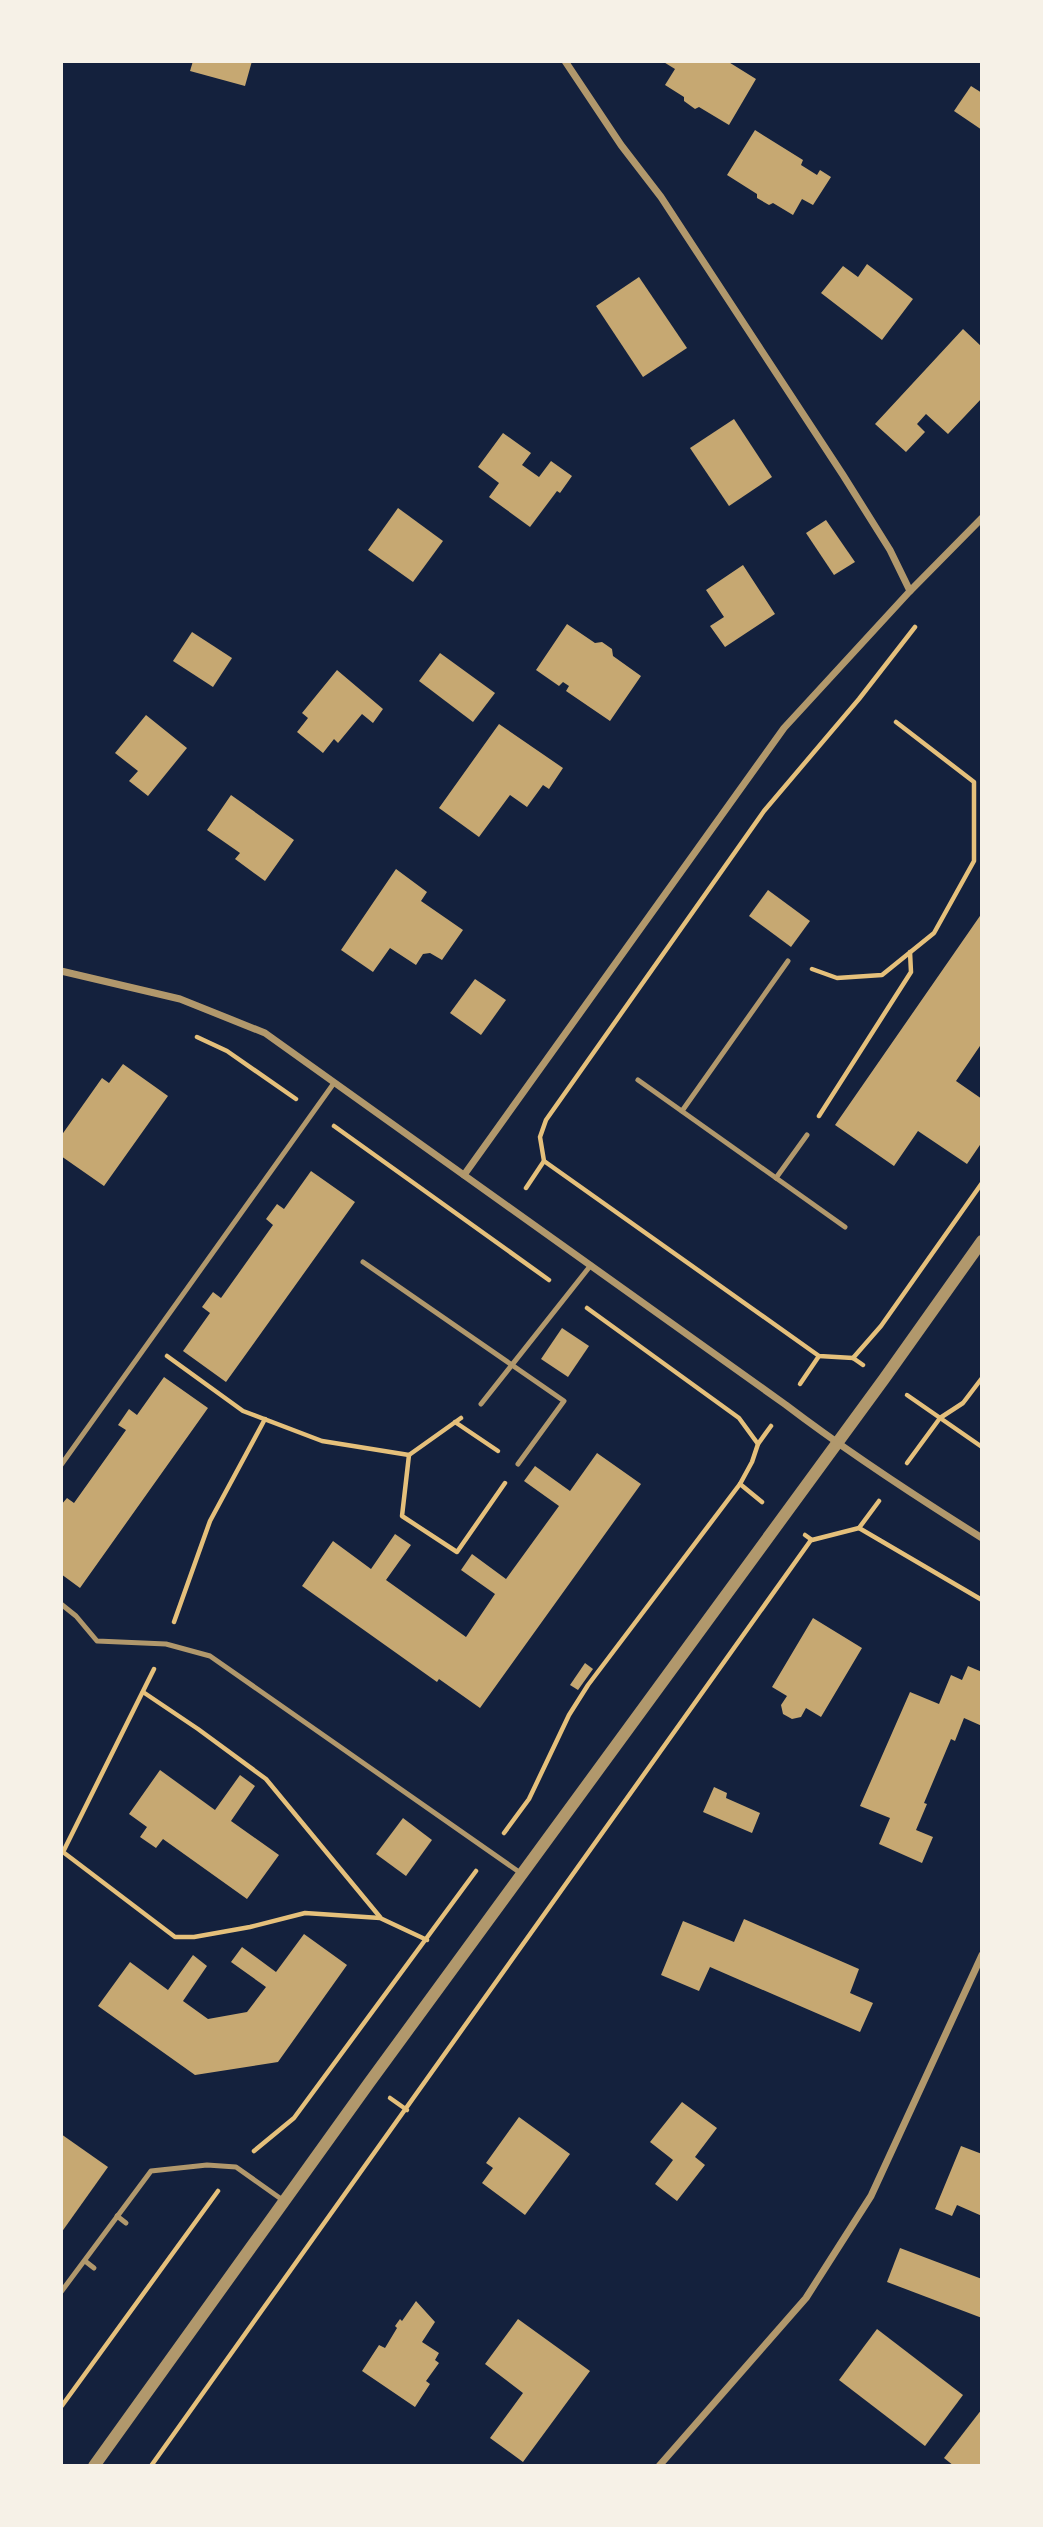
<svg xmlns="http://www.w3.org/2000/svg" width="1043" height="2527" font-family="'Public Sans',sans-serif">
	<rect width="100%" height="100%" fill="#14213d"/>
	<g fill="#c6a872">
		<path d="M 193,61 L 252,61 L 245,86 L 190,71 Z"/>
		<path d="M 662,61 L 727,61 L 756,79 L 729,125 L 699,107 L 695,109 L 684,101 L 684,97 L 665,85 L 675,69 Z"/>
		<path d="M 971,86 L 982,93 L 982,130 L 954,111 Z"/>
		<path d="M 755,130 L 803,160 L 801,165 L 817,175 L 820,170 L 831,177 L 813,205 L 802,199 L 793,215 L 773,203 L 769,205 L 757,198 L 757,194 L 727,175 Z"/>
		<path d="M 867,264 L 913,299 L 882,340 L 821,293 L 843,266 L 858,277 Z"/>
		<path d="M 639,277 L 687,348 L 643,377 L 596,306 Z"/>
		<path d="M 963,329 L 982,347 L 982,398 L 948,434 L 926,414 L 917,424 L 925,432 L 906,452 L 875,424 Z"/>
		<path d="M 734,419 L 772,477 L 729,506 L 690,448 Z"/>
		<path d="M 503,433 L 531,453 L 522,465 L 539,477 L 551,461 L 572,476 L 560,493 L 557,491 L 530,527 L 489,497 L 499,483 L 478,467 Z"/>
		<path d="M 398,508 L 443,541 L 413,582 L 368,550 Z"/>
		<path d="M 826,520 L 855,562 L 834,575 L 806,533 Z"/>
		<path d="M 743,565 L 775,614 L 725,647 L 710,626 L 724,617 L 706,590 Z"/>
		<path d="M 567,624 L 595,643 L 602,642 L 612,649 L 613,656 L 641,676 L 610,721 L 566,691 L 569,686 L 563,682 L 559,686 L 536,670 Z"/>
		<path d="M 192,632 L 232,658 L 213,687 L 173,661 Z"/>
		<path d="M 440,653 L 495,693 L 473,722 L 419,681 Z"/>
		<path d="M 337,670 L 383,709 L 373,723 L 362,714 L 338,743 L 334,739 L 323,753 L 297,732 L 308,718 L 302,713 Z"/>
		<path d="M 146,715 L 187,748 L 148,796 L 129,781 L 138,771 L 115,753 Z"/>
		<path d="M 499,724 L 563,768 L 549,789 L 543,785 L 527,807 L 510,795 L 479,837 L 439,808 Z"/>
		<path d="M 231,795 L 294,840 L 265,881 L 235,859 L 240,853 L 207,830 Z"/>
		<path d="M 396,869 L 427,892 L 421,901 L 463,930 L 442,960 L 430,953 L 423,954 L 416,965 L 390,948 L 373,972 L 341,950 Z"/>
		<path d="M 768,890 L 810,921 L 791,947 L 749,916 Z"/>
		<path d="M 982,913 L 982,1043 L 956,1081 L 982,1099 L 982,1142 L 967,1164 L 918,1131 L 894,1166 L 835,1125 Z"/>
		<path d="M 475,979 L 506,1000 L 481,1035 L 450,1013 Z"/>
		<path d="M 123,1064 L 168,1096 L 104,1186 L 61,1156 L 61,1136 L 102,1078 L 109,1083 Z"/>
		<path d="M 311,1171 L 355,1202 L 226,1382 L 183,1351 L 210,1313 L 202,1307 L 213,1292 L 221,1298 L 273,1225 L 266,1219 L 277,1204 L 284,1209 Z"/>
		<path d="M 562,1328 L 589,1346 L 568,1377 L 541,1359 Z"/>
		<path d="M 164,1377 L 208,1408 L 80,1588 L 61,1574 L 61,1505 L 67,1498 L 74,1503 L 126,1430 L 118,1425 L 129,1409 L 137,1415 Z"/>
		<path d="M 597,1453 L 641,1484 L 480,1708 L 439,1679 L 437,1682 L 302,1586 L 333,1541 L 371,1569 L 395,1534 L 411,1545 L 386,1580 L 466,1637 L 495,1594 L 461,1570 L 472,1554 L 506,1579 L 559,1506 L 524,1481 L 535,1466 L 570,1491 Z"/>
		<path d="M 813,1618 L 862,1648 L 821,1717 L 806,1708 L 801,1717 L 792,1719 L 783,1714 L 781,1705 L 787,1696 L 772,1687 Z"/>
		<path d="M 585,1663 L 593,1669 L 578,1690 L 570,1685 Z"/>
		<path d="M 968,1666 L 982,1672 L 982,1726 L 964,1718 L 955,1741 L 951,1739 L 924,1803 L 927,1804 L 916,1830 L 933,1837 L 922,1863 L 879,1844 L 890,1818 L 860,1806 L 910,1692 L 939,1704 L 951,1675 L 962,1680 Z"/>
		<path d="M 160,1770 L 215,1810 L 240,1775 L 255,1786 L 231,1821 L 279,1855 L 247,1899 L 163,1839 L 156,1848 L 140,1837 L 147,1827 L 129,1814 Z"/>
		<path d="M 714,1787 L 727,1793 L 726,1798 L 760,1813 L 752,1833 L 703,1812 Z"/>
		<path d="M 403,1818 L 432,1840 L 406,1876 L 376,1854 Z"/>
		<path d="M 744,1919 L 859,1969 L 850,1993 L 873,2003 L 860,2032 L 710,1967 L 699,1991 L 661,1975 L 683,1921 L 734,1942 Z"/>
		<path d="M 304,1934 L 347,1965 L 278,2062 L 195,2075 L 98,2006 L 130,1962 L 168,1990 L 193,1955 L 207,1966 L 183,2001 L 208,2019 L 247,2012 L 266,1987 L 231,1962 L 242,1947 L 276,1972 Z"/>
		<path d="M 682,2102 L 717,2128 L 695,2157 L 705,2165 L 677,2201 L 655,2184 L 673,2160 L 650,2142 Z"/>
		<path d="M 519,2117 L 570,2154 L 525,2215 L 482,2183 L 493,2168 L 486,2163 Z"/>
		<path d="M 61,2134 L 108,2167 L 61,2233 Z"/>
		<path d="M 961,2146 L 982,2154 L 982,2216 L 957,2205 L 952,2216 L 935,2209 Z"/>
		<path d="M 900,2248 L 982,2279 L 982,2318 L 887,2282 Z"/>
		<path d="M 416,2301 L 435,2322 L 422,2342 L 439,2353 L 435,2360 L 439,2363 L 426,2381 L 430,2384 L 415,2407 L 362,2371 L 379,2345 L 385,2348 L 397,2328 L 395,2326 L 400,2319 L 402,2321 Z"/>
		<path d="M 518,2319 L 590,2371 L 523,2462 L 490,2438 L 523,2393 L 485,2364 Z"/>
		<path d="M 877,2329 L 963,2395 L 925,2446 L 839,2380 Z"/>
		<path d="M 982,2409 L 982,2466 L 954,2466 L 944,2458 Z"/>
	</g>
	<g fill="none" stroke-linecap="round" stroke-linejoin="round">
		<g stroke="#e5c07b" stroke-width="4.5">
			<path d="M 812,969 L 837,978 L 882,975 L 934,933 L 974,861 L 974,782 L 896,722"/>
			<path d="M 197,1037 L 227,1051 L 296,1099"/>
			<path d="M 819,1116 L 911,972 L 910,952"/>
			<path d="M 334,1126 L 549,1280"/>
			<path d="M 544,1161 L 819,1356 L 853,1358 L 863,1365"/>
			<path d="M 526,1188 L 544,1161 L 540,1137 L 546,1120 L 764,811 L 859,699 L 915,627"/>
			<path d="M 587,1308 L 739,1418 L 758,1444 L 752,1462 L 740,1484 L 762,1502"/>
			<path d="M 167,1356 L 243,1411 L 322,1441 L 409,1455 L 461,1418"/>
			<path d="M 853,1358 L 881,1326 L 982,1183"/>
			<path d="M 800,1384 L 819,1356"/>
			<path d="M 907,1395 L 982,1447"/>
			<path d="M 455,1422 L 498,1451"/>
			<path d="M 758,1444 L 771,1426"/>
			<path d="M 409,1455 L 402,1516 L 457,1552 L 505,1483"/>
			<path d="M 907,1463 L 940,1418 L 963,1403 L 982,1378"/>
			<path d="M 859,1528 L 879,1501"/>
			<path d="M 805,1535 L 812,1540 L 859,1528 L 982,1600"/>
			<path d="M 174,1622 L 210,1521 L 265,1419"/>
			<path d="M 154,1669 L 63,1852 L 175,1937 L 194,1937 L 250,1927 L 305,1913 L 380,1918 L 427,1940"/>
			<path d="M 143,1692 L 198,1729 L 266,1779 L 380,1917"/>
			<path d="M 504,1833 L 529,1799 L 569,1715 L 588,1685 L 740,1484"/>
			<path d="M 390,2098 L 407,2110"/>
			<path d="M 254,2151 L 294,2118 L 476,1871"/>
			<path d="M 61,2407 L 218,2191"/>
			<path d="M 151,2466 L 811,1540"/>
		</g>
		<g stroke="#b1986c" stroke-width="5">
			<path d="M 638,1080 L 845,1227"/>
			<path d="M 682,1111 L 788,961"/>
			<path d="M 776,1178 L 807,1135"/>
			<path d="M 363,1262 L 564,1401 L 518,1464"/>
			<path d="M 481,1404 L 591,1265"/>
			<path d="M 61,1465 L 334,1083"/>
			<path d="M 61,1604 L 76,1616 L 97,1641 L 166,1644 L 210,1656 L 522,1874"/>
			<path d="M 117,2216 L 126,2223"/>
			<path d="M 85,2261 L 94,2268"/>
			<path d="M 61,2292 L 151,2171 L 207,2165 L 236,2167 L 284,2201"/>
		</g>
		<g stroke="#b1986c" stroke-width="7">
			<path d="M 565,61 L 621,145 L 661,197 L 843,475 L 890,550 L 910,591"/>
			<path d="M 61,971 L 180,999 L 265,1033 L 786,1405 C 849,1453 915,1496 982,1538"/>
			<path d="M 464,1175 L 784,728 L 910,591 L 982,518"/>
			<path d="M 659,2466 L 806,2298 L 871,2196 L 982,1955"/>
		</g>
		<path stroke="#b1986c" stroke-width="12" d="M 94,2466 L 369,2083 L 884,1379 L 982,1241"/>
	</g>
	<rect width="1043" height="2527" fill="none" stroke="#f6f1e7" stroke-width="126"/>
</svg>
